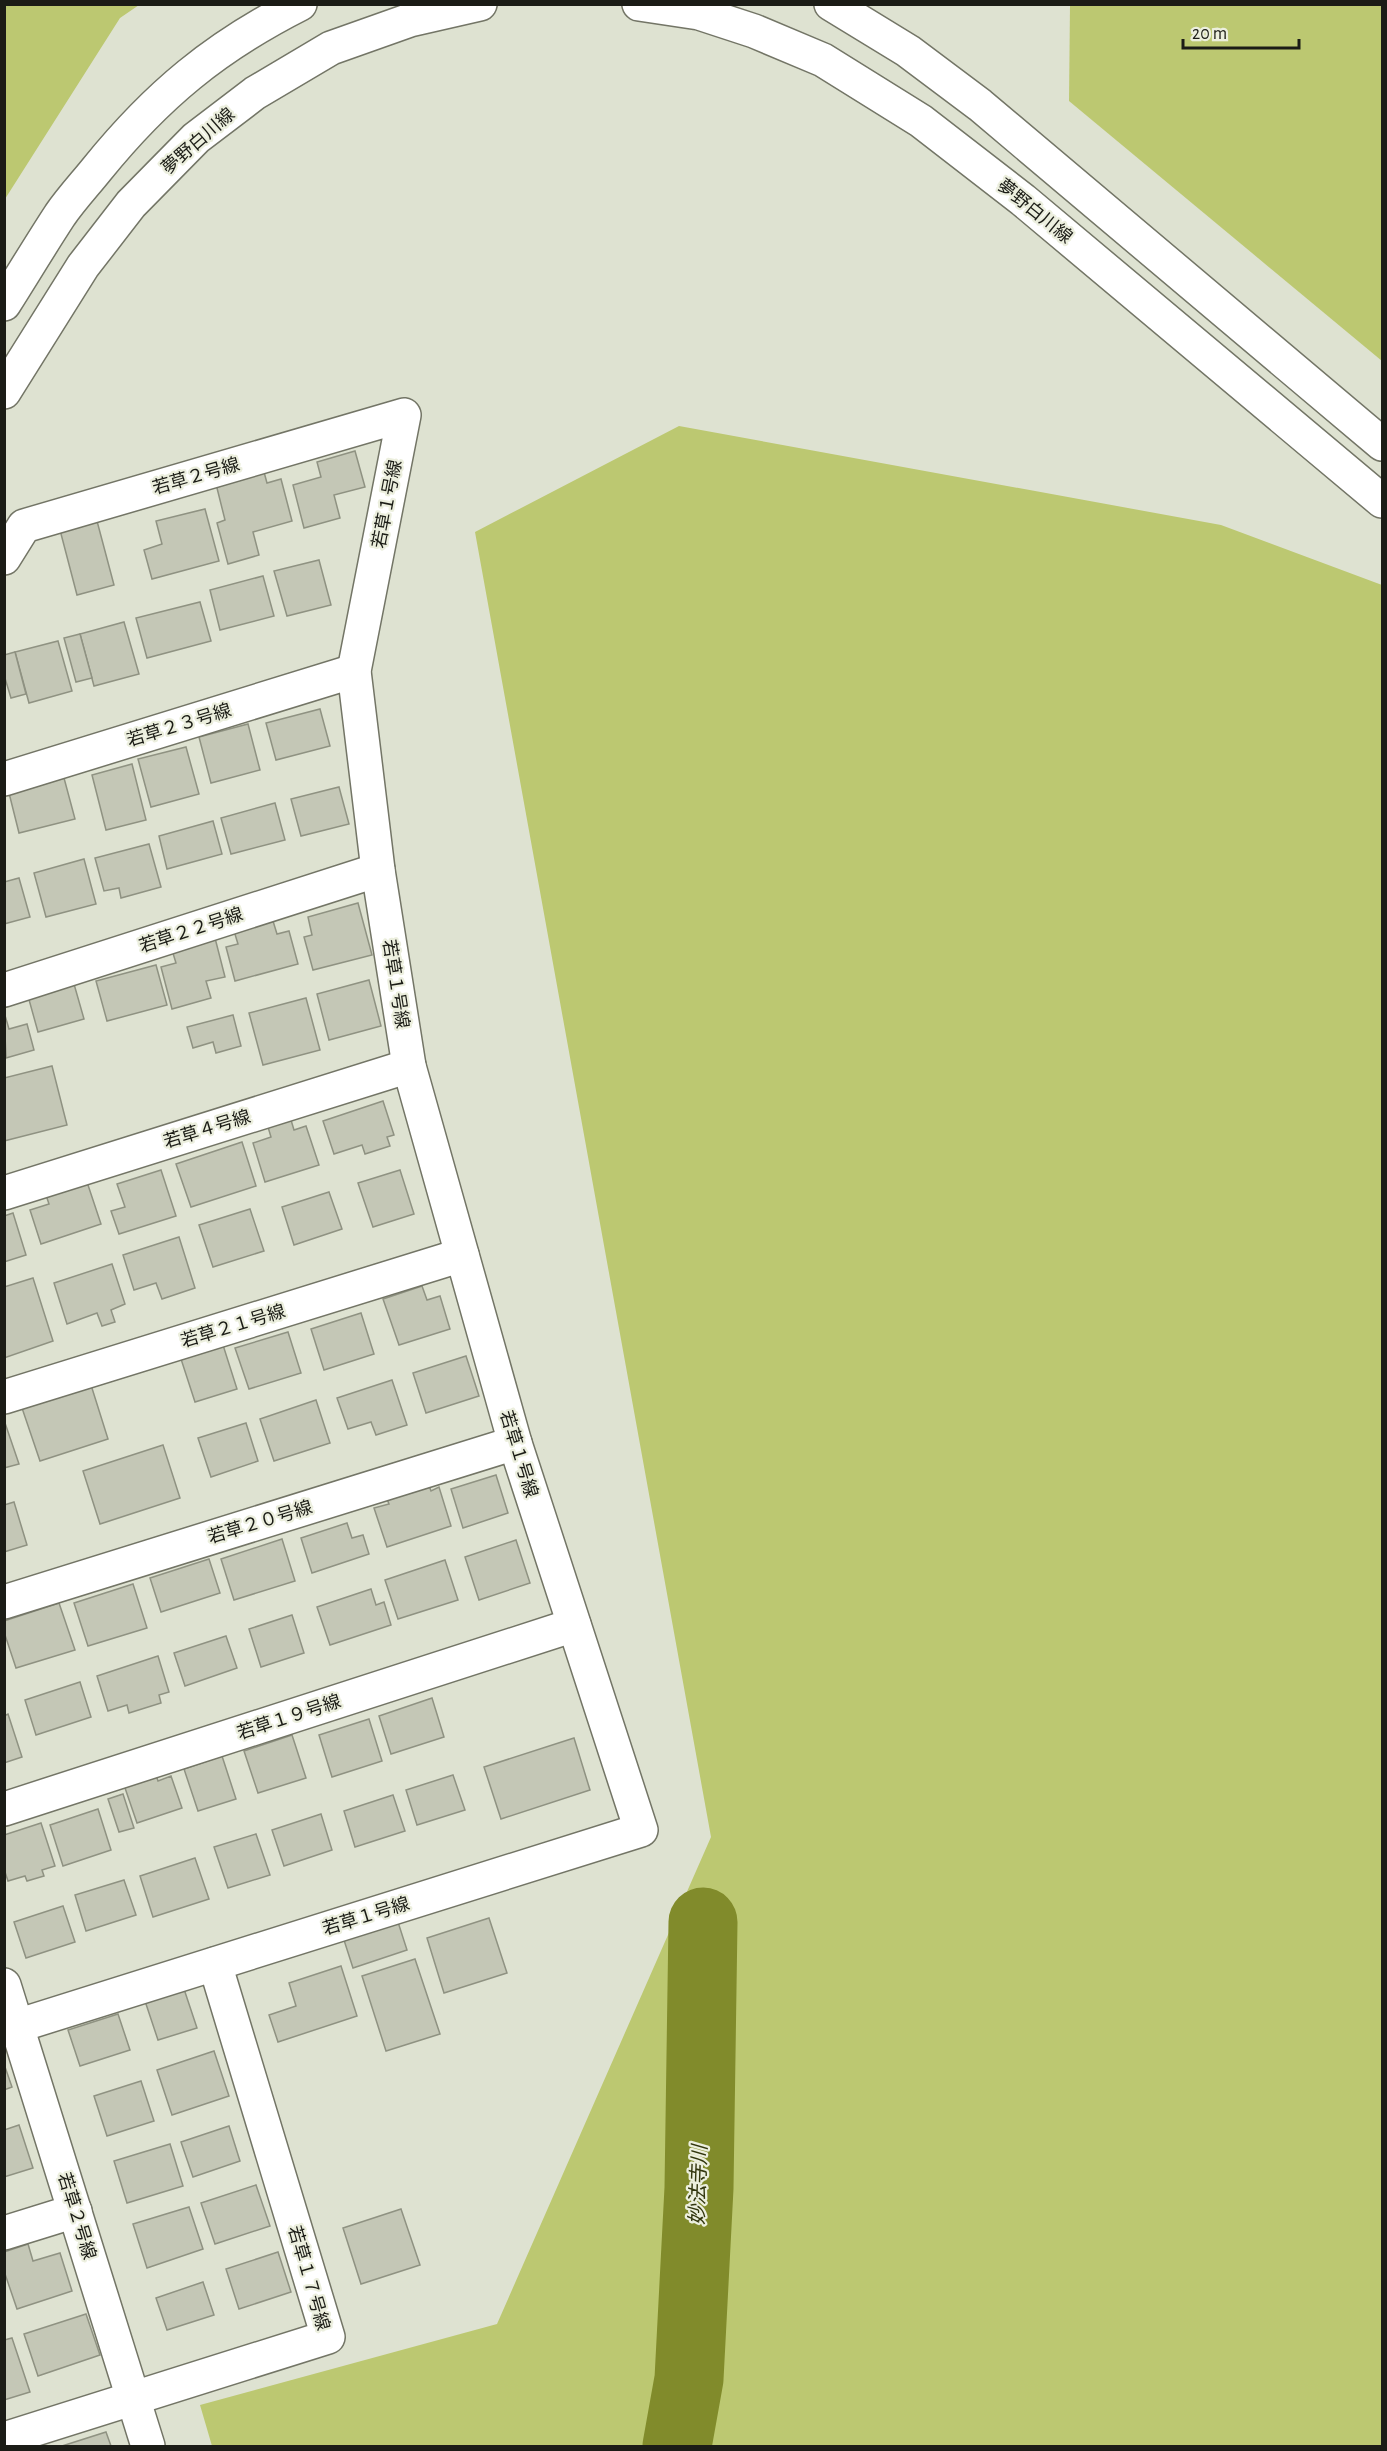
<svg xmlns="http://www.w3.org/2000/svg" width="1387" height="2451" font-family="'Alegreya Sans','Noto Sans JP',sans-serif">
	<rect width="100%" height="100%" fill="#dee2d1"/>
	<g fill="#bcc871">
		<path d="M 5,4 L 139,5 L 120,18 L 5,199 Z"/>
		<path d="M 1070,5 L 1382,5 L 1382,361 L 1069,101 Z"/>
		<path d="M 679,426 L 1221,525 L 1382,585 L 1382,2446 L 212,2446 L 200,2405 L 497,2324 L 711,1837 L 475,532 Z"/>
	</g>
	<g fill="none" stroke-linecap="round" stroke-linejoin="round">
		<path stroke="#818b2b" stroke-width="69" d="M 677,2446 L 689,2379 L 699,2188 L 703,1922"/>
	</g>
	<g fill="#c4c7b6" stroke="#8f9282" stroke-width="1.5">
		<path d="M 355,451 L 365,487 L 334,495 L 340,518 L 304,528 L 293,485 L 321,477 L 317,462 Z"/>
		<path d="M 264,472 L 267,483 L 281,479 L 292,521 L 253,532 L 259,555 L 228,564 L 217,523 L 225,520 L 216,484 Z"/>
		<path d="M 205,509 L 219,561 L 152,579 L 144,550 L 162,544 L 156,521 Z"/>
		<path d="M 97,521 L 114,585 L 77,595 L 60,530 Z"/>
		<path d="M 319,560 L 331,605 L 287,616 L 274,571 Z"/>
		<path d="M 263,576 L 274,616 L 220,630 L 210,590 Z"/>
		<path d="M 200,602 L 211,641 L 147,658 L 136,618 Z"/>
		<path d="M 124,622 L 139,674 L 94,686 L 80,634 Z"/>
		<path d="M 80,634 L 92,678 L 76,682 L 64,638 Z"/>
		<path d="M 58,641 L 72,691 L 29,703 L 15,652 Z"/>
		<path d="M 15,652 L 26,694 L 11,698 L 4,675 L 4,655 Z"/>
		<path d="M 320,709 L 330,746 L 276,760 L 266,723 Z"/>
		<path d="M 248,724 L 260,770 L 211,783 L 199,737 Z"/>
		<path d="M 186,747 L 199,794 L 151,807 L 138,759 Z"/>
		<path d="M 132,764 L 146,820 L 106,830 L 92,775 Z"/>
		<path d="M 64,778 L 75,819 L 19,833 L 9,793 Z"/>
		<path d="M 339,787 L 349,824 L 301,836 L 291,799 Z"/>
		<path d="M 275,803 L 285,840 L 231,854 L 221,818 Z"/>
		<path d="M 213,821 L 222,854 L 167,869 L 159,836 Z"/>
		<path d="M 149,844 L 161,887 L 121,898 L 119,888 L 104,891 L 95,858 Z"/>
		<path d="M 84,859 L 96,904 L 46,917 L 34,873 Z"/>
		<path d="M 19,878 L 30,917 L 4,924 L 4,882 Z"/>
		<path d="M 358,903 L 372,955 L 313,970 L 304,937 L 312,935 L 308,917 Z"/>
		<path d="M 273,921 L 277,934 L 289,931 L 298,964 L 235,981 L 226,947 L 238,944 L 234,931 Z"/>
		<path d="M 215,938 L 225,977 L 206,981 L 211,998 L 172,1009 L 161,967 L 176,963 L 172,950 Z"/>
		<path d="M 156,965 L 167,1005 L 107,1021 L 96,981 Z"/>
		<path d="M 369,980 L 381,1026 L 329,1040 L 317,994 Z"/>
		<path d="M 74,984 L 84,1019 L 38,1032 L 28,996 Z"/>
		<path d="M 306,998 L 320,1050 L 263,1065 L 249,1013 Z"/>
		<path d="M 4,1012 L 9,1029 L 27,1024 L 34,1050 L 6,1058 Z"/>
		<path d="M 233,1015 L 241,1046 L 216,1053 L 213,1042 L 193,1048 L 187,1027 Z"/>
		<path d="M 52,1066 L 67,1125 L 4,1141 L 4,1078 Z"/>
		<path d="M 383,1101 L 394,1135 L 387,1137 L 390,1146 L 365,1154 L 362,1145 L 334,1154 L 323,1121 Z"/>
		<path d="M 291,1120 L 294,1130 L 306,1126 L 319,1165 L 265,1182 L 253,1143 L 271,1137 L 268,1127 Z"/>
		<path d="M 242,1142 L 256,1186 L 191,1207 L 176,1164 Z"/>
		<path d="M 161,1170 L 176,1216 L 119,1234 L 111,1211 L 125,1207 L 117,1184 Z"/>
		<path d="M 400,1170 L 414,1214 L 373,1227 L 358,1183 Z"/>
		<path d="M 86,1179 L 101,1224 L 41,1244 L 30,1210 L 49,1204 L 45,1192 Z"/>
		<path d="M 329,1192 L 342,1229 L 294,1245 L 282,1207 Z"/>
		<path d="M 250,1209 L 264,1251 L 213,1267 L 199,1225 Z"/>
		<path d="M 13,1213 L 26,1255 L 4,1262 L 4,1216 Z"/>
		<path d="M 179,1237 L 195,1288 L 162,1299 L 156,1283 L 134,1290 L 123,1255 Z"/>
		<path d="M 112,1264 L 125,1304 L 111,1310 L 115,1322 L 102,1326 L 97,1313 L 67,1324 L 54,1283 Z"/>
		<path d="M 33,1278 L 53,1341 L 4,1358 L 4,1287 Z"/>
		<path d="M 422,1286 L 427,1300 L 440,1296 L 450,1329 L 399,1345 L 383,1299 Z"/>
		<path d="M 361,1313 L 374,1354 L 324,1370 L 311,1329 Z"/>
		<path d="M 288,1332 L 301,1373 L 249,1389 L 235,1348 Z"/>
		<path d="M 223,1345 L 237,1389 L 195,1402 L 181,1359 Z"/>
		<path d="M 466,1356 L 479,1396 L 426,1413 L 413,1373 Z"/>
		<path d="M 392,1380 L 407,1425 L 376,1435 L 371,1422 L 348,1429 L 337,1398 Z"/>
		<path d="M 91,1385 L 108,1439 L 40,1461 L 22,1408 Z"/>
		<path d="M 316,1400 L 330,1443 L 274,1461 L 260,1419 Z"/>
		<path d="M 4,1420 L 19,1464 L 4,1468 Z"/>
		<path d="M 246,1423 L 258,1461 L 211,1477 L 198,1438 Z"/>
		<path d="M 163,1445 L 180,1498 L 100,1524 L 83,1471 Z"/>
		<path d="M 496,1475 L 508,1513 L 463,1528 L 451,1489 Z"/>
		<path d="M 427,1480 L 431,1491 L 439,1487 L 451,1526 L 387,1547 L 374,1508 L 389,1504 L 385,1494 Z"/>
		<path d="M 14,1502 L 27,1545 L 4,1552 L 4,1505 Z"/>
		<path d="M 347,1523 L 352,1538 L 363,1535 L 369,1554 L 312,1573 L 301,1538 Z"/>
		<path d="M 282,1539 L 295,1581 L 234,1600 L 221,1559 Z"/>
		<path d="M 516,1540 L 530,1583 L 479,1600 L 465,1557 Z"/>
		<path d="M 209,1559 L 220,1593 L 161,1612 L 150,1578 Z"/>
		<path d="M 445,1560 L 458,1600 L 398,1619 L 385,1580 Z"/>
		<path d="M 133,1584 L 147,1628 L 88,1646 L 74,1603 Z"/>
		<path d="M 371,1589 L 376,1605 L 384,1602 L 391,1625 L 330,1645 L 317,1607 Z"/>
		<path d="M 59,1603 L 75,1650 L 16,1668 L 4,1632 L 4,1621 Z"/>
		<path d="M 292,1615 L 304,1653 L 261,1667 L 249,1629 Z"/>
		<path d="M 226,1636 L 237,1668 L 185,1686 L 174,1653 Z"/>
		<path d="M 158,1656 L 169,1692 L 159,1695 L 161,1703 L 129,1713 L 127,1705 L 108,1711 L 97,1676 Z"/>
		<path d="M 80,1682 L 91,1717 L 36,1735 L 25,1700 Z"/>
		<path d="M 432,1698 L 444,1737 L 391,1754 L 379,1716 Z"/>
		<path d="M 8,1714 L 22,1757 L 4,1763 L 4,1716 Z"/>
		<path d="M 369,1719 L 382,1761 L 332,1777 L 319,1735 Z"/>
		<path d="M 292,1735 L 306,1778 L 258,1793 L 244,1751 Z"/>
		<path d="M 574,1738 L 590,1790 L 501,1819 L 484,1767 Z"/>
		<path d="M 222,1756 L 236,1799 L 198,1811 L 184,1769 Z"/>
		<path d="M 156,1775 L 158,1781 L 171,1776 L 182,1808 L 137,1823 L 124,1785 Z"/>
		<path d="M 453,1775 L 465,1810 L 417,1825 L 406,1790 Z"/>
		<path d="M 123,1794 L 134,1828 L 119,1832 L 108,1799 Z"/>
		<path d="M 393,1795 L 405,1831 L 355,1847 L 344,1811 Z"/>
		<path d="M 98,1809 L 111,1850 L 63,1866 L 50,1825 Z"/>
		<path d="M 321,1814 L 332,1850 L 284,1866 L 272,1830 Z"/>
		<path d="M 41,1823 L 55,1866 L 42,1870 L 44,1876 L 27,1881 L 25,1876 L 8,1881 L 4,1869 L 4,1835 Z"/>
		<path d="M 256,1834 L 270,1875 L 228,1888 L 214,1847 Z"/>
		<path d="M 195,1858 L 209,1899 L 153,1917 L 140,1876 Z"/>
		<path d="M 124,1880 L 136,1915 L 86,1931 L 75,1895 Z"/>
		<path d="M 63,1906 L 75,1942 L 26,1958 L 14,1922 Z"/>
		<path d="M 489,1918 L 507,1973 L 444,1993 L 427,1938 Z"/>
		<path d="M 397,1919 L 407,1950 L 353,1968 L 343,1937 Z"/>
		<path d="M 415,1959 L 440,2034 L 386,2051 L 362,1976 Z"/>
		<path d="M 341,1966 L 357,2016 L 278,2042 L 269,2015 L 296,2006 L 289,1983 Z"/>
		<path d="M 183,1986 L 197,2028 L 158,2040 L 144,1998 Z"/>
		<path d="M 118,2014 L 130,2050 L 80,2066 L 68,2030 Z"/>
		<path d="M 214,2051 L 229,2096 L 172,2115 L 157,2070 Z"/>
		<path d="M 4,2064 L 12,2087 L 4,2090 Z"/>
		<path d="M 141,2081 L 154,2121 L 107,2136 L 94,2096 Z"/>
		<path d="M 19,2125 L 33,2168 L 4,2177 L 4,2130 Z"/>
		<path d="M 229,2126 L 240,2161 L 193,2177 L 181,2142 Z"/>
		<path d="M 170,2144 L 183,2186 L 127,2203 L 114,2161 Z"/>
		<path d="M 256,2185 L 270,2226 L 215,2244 L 201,2203 Z"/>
		<path d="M 189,2207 L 203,2249 L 147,2268 L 133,2224 Z"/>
		<path d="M 401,2209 L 420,2265 L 361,2284 L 343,2228 Z"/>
		<path d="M 28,2244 L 33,2261 L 60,2253 L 72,2291 L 17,2309 L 4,2271 L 4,2252 Z"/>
		<path d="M 278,2252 L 291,2292 L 239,2309 L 226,2269 Z"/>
		<path d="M 203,2282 L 214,2315 L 167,2330 L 156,2298 Z"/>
		<path d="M 86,2314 L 100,2355 L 38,2376 L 24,2334 Z"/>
		<path d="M 12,2338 L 30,2392 L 4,2400 L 4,2340 Z"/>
		<path d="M 106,2432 L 111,2446 L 62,2446 Z"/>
	</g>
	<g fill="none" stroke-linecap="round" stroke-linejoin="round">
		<g stroke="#737566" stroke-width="36">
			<g id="minor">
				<path d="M 639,4 L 699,13 L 754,31 L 823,60 L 921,121 L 1023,200 L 1382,501"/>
				<path d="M 831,4 L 908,51 L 980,105 L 1382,444"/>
				<path d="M 4,304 C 23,274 41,244 60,215 C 71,199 85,184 97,169 C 157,95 215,47 300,4"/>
				<path d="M 4,392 L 83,266 L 131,204 L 196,138 L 255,93 L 331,48 L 410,20 L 480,4"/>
				<path d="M 4,558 L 24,526 L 404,415 L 354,671 L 378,870 L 409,1066 L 515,1443 L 641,1830 L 4,2030"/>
				<path d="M 4,779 L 354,671"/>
				<path d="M 4,990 L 378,870"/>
				<path d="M 4,1193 L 409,1066"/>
				<path d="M 4,1397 L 462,1255"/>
				<path d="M 4,1602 L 515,1443"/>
				<path d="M 4,1809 L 574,1625"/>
				<path d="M 4,1985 L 148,2446"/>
				<path d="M 4,2233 L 75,2211"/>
				<path d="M 4,2439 L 328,2337 L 215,1964"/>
			</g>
		</g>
		<use href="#minor" stroke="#fff" stroke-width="33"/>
	</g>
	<g text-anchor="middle" stroke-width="4.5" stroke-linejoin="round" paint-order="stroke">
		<g font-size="18" fill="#1b1c16" stroke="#ecefde">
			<text transform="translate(198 141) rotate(-41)" y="6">夢野白川線</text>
			<text transform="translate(1035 211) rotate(39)" y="6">夢野白川線</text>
			<text transform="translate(196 476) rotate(-16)" y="6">若草２号線</text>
			<text transform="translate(387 504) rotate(-79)" y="6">若草１号線</text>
			<text transform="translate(179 725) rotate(-17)" y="6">若草２３号線</text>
			<text transform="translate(191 930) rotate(-18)" y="6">若草２２号線</text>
			<text transform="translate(396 984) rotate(81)" y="6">若草１号線</text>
			<text transform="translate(207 1129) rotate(-17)" y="6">若草４号線</text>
			<text transform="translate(233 1326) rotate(-17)" y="6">若草２１号線</text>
			<text transform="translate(519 1454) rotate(73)" y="6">若草１号線</text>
			<text transform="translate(260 1522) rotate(-17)" y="6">若草２０号線</text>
			<text transform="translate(289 1717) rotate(-18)" y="6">若草１９号線</text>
			<text transform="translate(366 1916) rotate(-17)" y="6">若草１号線</text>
			<text transform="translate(77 2216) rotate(73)" y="6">若草２号線</text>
			<text transform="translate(309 2278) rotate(74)" y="6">若草１７号線</text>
		</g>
		<g font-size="20" font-style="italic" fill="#32360e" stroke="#ecefde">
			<text transform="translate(698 2185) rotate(-88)" y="7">妙法寺川</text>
		</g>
	</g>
	<rect width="1387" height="2451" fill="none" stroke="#1b1c16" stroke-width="12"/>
	<path d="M1183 39v9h116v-9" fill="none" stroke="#1b1c16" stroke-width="3"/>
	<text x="1192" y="39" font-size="18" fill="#1b1c16" stroke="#ecefde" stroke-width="4.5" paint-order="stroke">20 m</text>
</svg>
